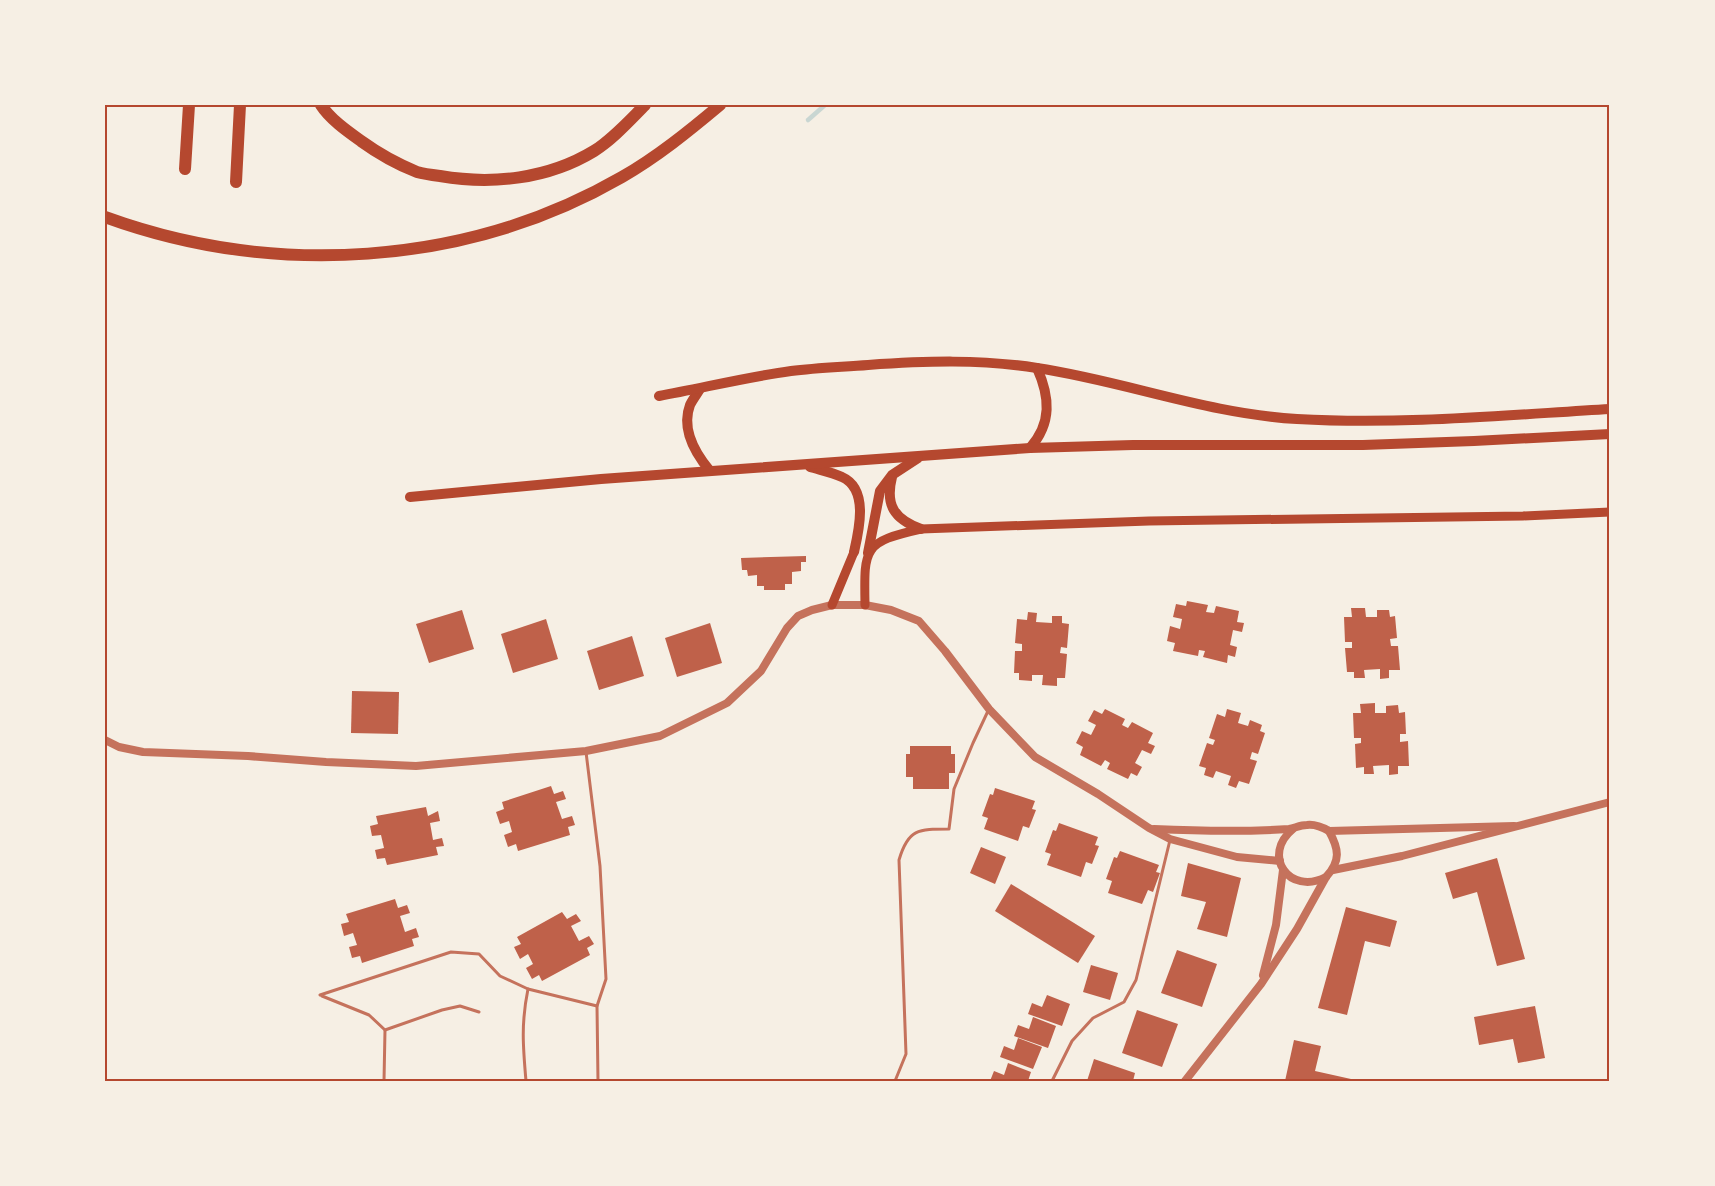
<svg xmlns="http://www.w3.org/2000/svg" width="1715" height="1186" font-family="Barlow,sans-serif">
	<rect width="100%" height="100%" fill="#f6efe4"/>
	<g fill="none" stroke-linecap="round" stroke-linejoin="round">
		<path stroke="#c9d6d2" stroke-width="4.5" d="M 808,120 L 825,105"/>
	</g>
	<g fill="#bf614a">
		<path d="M 806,556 L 806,562 L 801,562 L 801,571 L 792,572 L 792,584 L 785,584 L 785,590 L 764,590 L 764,586 L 757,586 L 757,575 L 748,576 L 747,570 L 742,570 L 741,558 Z"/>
		<path d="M 1187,601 L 1208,605 L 1206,612 L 1214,613 L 1216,606 L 1239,611 L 1237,622 L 1244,623 L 1242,632 L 1233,630 L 1230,645 L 1237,647 L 1235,657 L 1228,655 L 1227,663 L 1203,657 L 1205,651 L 1199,650 L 1198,656 L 1173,651 L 1175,643 L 1167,641 L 1170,626 L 1180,629 L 1182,619 L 1173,617 L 1176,604 L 1186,606 Z"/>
		<path d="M 1351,608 L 1365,608 L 1366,617 L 1377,617 L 1377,610 L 1389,610 L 1390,617 L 1395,616 L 1397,638 L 1390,639 L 1391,646 L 1398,646 L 1400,670 L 1389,670 L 1389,678 L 1380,679 L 1380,669 L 1364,670 L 1365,678 L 1354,678 L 1354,672 L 1347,672 L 1345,648 L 1352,648 L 1352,642 L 1345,642 L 1344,617 L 1352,617 Z"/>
		<path d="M 462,610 L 474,649 L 429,663 L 416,624 Z"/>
		<path d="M 1028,612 L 1037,613 L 1036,622 L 1052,623 L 1052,616 L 1062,616 L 1062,623 L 1069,624 L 1067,648 L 1061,647 L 1060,653 L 1067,654 L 1065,678 L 1057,678 L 1057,686 L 1042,685 L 1043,675 L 1032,675 L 1032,681 L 1019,680 L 1019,673 L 1014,673 L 1015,651 L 1022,651 L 1022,644 L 1015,643 L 1017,619 L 1027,620 Z"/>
		<path d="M 546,619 L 558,659 L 513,673 L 501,634 Z"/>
		<path d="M 710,623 L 722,663 L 677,677 L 665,638 Z"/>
		<path d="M 632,636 L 644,676 L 599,690 L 587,651 Z"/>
		<path d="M 352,691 L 399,692 L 398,734 L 351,733 Z"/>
		<path d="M 1375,703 L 1375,713 L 1386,713 L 1386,706 L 1398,705 L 1399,713 L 1405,712 L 1406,734 L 1400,734 L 1400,742 L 1408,741 L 1409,766 L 1398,766 L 1398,774 L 1389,775 L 1389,765 L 1373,766 L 1374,774 L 1364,774 L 1364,767 L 1356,768 L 1355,744 L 1361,743 L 1361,738 L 1354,738 L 1353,713 L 1361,713 L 1360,704 Z"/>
		<path d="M 1105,709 L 1125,719 L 1122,725 L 1128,728 L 1132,722 L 1153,733 L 1148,743 L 1155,746 L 1151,754 L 1142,750 L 1135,763 L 1142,767 L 1137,776 L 1131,773 L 1128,779 L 1107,769 L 1110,763 L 1105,760 L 1101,766 L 1080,755 L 1083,747 L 1076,743 L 1082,731 L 1091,735 L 1096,725 L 1088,721 L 1094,710 L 1102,714 Z"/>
		<path d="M 1227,709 L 1241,713 L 1238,723 L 1248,726 L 1250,720 L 1262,725 L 1260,731 L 1265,733 L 1258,754 L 1252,752 L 1250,759 L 1257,761 L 1249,784 L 1239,781 L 1236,788 L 1228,785 L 1231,776 L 1216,771 L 1213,778 L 1204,775 L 1206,768 L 1199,766 L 1207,743 L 1213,745 L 1215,740 L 1209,738 L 1217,714 L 1225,717 Z"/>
		<path d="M 910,746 L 951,746 L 951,754 L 955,754 L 955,773 L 949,773 L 949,789 L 913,789 L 913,777 L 906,777 L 906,754 L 910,754 Z"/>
		<path d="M 551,786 L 554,794 L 563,791 L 566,799 L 556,802 L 562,819 L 572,816 L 575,825 L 568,827 L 570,835 L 518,851 L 516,844 L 508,847 L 504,835 L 512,832 L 509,821 L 500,824 L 496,812 L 504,809 L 502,802 Z"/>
		<path d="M 995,788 L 1035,801 L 1032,809 L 1036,810 L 1029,828 L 1023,826 L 1018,841 L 984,829 L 988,818 L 982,816 L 990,794 L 993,795 Z"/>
		<path d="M 426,807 L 428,816 L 438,811 L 440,821 L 430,823 L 433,840 L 442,838 L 444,846 L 436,847 L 438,855 L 387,865 L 385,858 L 377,859 L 375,850 L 384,848 L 381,835 L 372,836 L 370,826 L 378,824 L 376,816 Z"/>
		<path d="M 1059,823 L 1098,837 L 1095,845 L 1099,846 L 1092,864 L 1086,862 L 1081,877 L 1047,865 L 1051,854 L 1045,852 L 1053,830 L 1056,831 Z"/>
		<path d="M 981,847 L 1006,857 L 995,884 L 970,873 Z"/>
		<path d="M 1120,851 L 1159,865 L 1156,872 L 1160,873 L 1153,892 L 1148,890 L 1142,904 L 1108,893 L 1112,881 L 1106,879 L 1114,857 L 1117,858 Z"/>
		<path d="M 1497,858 L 1525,959 L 1497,966 L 1477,892 L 1453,899 L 1445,873 Z"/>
		<path d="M 1188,863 L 1241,878 L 1227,937 L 1197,929 L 1206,902 L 1181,896 Z"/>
		<path d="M 1011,884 L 1095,936 L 1078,963 L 995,911 Z"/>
		<path d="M 395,899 L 398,908 L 407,905 L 410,913 L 400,916 L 405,932 L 416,928 L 419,937 L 412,939 L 414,946 L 362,963 L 360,956 L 352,958 L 349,947 L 357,945 L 353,933 L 344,936 L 341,924 L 349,922 L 346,914 Z"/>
		<path d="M 1346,907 L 1397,921 L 1390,947 L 1365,941 L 1347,1015 L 1318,1008 Z"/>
		<path d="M 562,912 L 567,919 L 576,914 L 581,921 L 571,926 L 579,941 L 589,936 L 594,944 L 587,948 L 590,955 L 542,981 L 539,975 L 532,979 L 526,968 L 533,964 L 528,954 L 520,959 L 514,947 L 521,944 L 517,937 Z"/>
		<path d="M 1177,950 L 1217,964 L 1202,1007 L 1161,993 Z"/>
		<path d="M 1091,965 L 1118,973 L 1110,1000 L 1083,992 Z"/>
		<path d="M 1047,995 L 1070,1004 L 1062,1026 L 1028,1014 L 1032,1003 L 1042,1007 Z"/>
		<path d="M 1535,1006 L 1545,1058 L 1518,1063 L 1513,1039 L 1479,1045 L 1474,1017 Z"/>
		<path d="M 1137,1010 L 1178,1024 L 1162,1067 L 1122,1053 Z"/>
		<path d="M 1033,1017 L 1056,1026 L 1048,1048 L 1014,1036 L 1018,1025 L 1029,1029 Z"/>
		<path d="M 1018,1038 L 1042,1047 L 1033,1069 L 1000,1057 L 1004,1046 L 1014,1050 Z"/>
		<path d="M 1294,1040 L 1321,1046 L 1315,1071 L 1360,1081 L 1285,1081 Z"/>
		<path d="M 1094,1059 L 1135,1073 L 1133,1081 L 1087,1081 Z"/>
		<path d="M 1008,1063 L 1031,1072 L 1028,1081 L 990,1081 L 994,1071 L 1004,1075 Z"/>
	</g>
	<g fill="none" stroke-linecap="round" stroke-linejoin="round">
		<g stroke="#c5725c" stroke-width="3">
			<path d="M 586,752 L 600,866 L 606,979 L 597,1006 L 598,1081"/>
			<path d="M 320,995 L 451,952 L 479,954 L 500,976 L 528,989 L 597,1006"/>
			<path d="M 322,996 L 369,1015 L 385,1030 L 384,1081"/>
			<path d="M 385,1030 L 442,1010 L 460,1006 L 479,1012"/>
			<path d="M 526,1081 C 523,1047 521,1023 528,989"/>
			<path d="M 895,1081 L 906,1054 L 899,860 C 908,829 918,829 949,829 L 954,789 L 973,743 L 988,711"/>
			<path d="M 1052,1081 L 1072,1041 L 1093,1018 L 1124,1002 L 1136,980 L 1170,840"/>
		</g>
		<g stroke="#c5725c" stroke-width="8">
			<path d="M 105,740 L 119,747 L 143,752 L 248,756 L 326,762 L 416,766 L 586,751 L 660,736 L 727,703 L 761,671 L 787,628 L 798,616 L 812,610 L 832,605 L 865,605 L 891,610 L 919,621 L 945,651 L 989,709 L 1035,757 L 1098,794 L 1149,828 L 1170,839 L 1237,857 L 1280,861"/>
			<path d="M 1154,829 C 1199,831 1244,832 1289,829 C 1295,828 1300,825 1307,825 C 1315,824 1322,827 1329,831 L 1514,826"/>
			<path d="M 1293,829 C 1261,855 1289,896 1326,877"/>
			<path d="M 1333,870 L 1402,856 L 1610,802"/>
			<path d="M 1263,975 L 1276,925 L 1283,870"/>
			<path d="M 1185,1081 L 1261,984 L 1297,929 L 1326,877 C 1341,861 1339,849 1329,831"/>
		</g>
		<g stroke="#b5482f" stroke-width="9">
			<path d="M 832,605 L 854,552"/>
			<path d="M 865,605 C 864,548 863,542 921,529 L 1149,521 L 1523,516 L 1610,512"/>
		</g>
		<g stroke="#b5482f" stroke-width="10">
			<path d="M 700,389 C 697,394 693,399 690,405 C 681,429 695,453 710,471"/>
			<path d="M 659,396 C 703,388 747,377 791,371 C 817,368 843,367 868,365 C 925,361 981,359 1037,368 C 1124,381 1208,414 1297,419 C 1401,425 1506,415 1610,409"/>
			<path d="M 1030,448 C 1052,423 1050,397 1037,368"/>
			<path d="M 810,467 C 820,470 832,472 842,477 C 869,489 859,530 854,552"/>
			<path d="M 892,477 C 885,505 894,519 921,529"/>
			<path d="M 410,497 L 601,479 L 1030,448 L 1133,445 L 1363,445 L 1474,441 L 1610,434"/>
			<path d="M 868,553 L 880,491 L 892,475 L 918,458"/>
		</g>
		<g stroke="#b5482f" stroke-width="12">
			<path d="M 321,105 C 330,119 347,131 361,141 C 379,154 397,164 417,172 C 424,174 432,175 440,176 C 492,185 548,179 594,151 C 613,139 629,121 645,105"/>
			<path d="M 185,169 L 189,105"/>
			<path d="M 236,182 L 240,105"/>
			<path d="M 105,217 C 273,278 466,267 622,177 C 657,157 689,131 720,105"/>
		</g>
	</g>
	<rect width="1715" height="1186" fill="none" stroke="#f6efe4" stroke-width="213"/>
	<rect x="106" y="106" width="1502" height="974" fill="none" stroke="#b5482f" stroke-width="2"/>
</svg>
